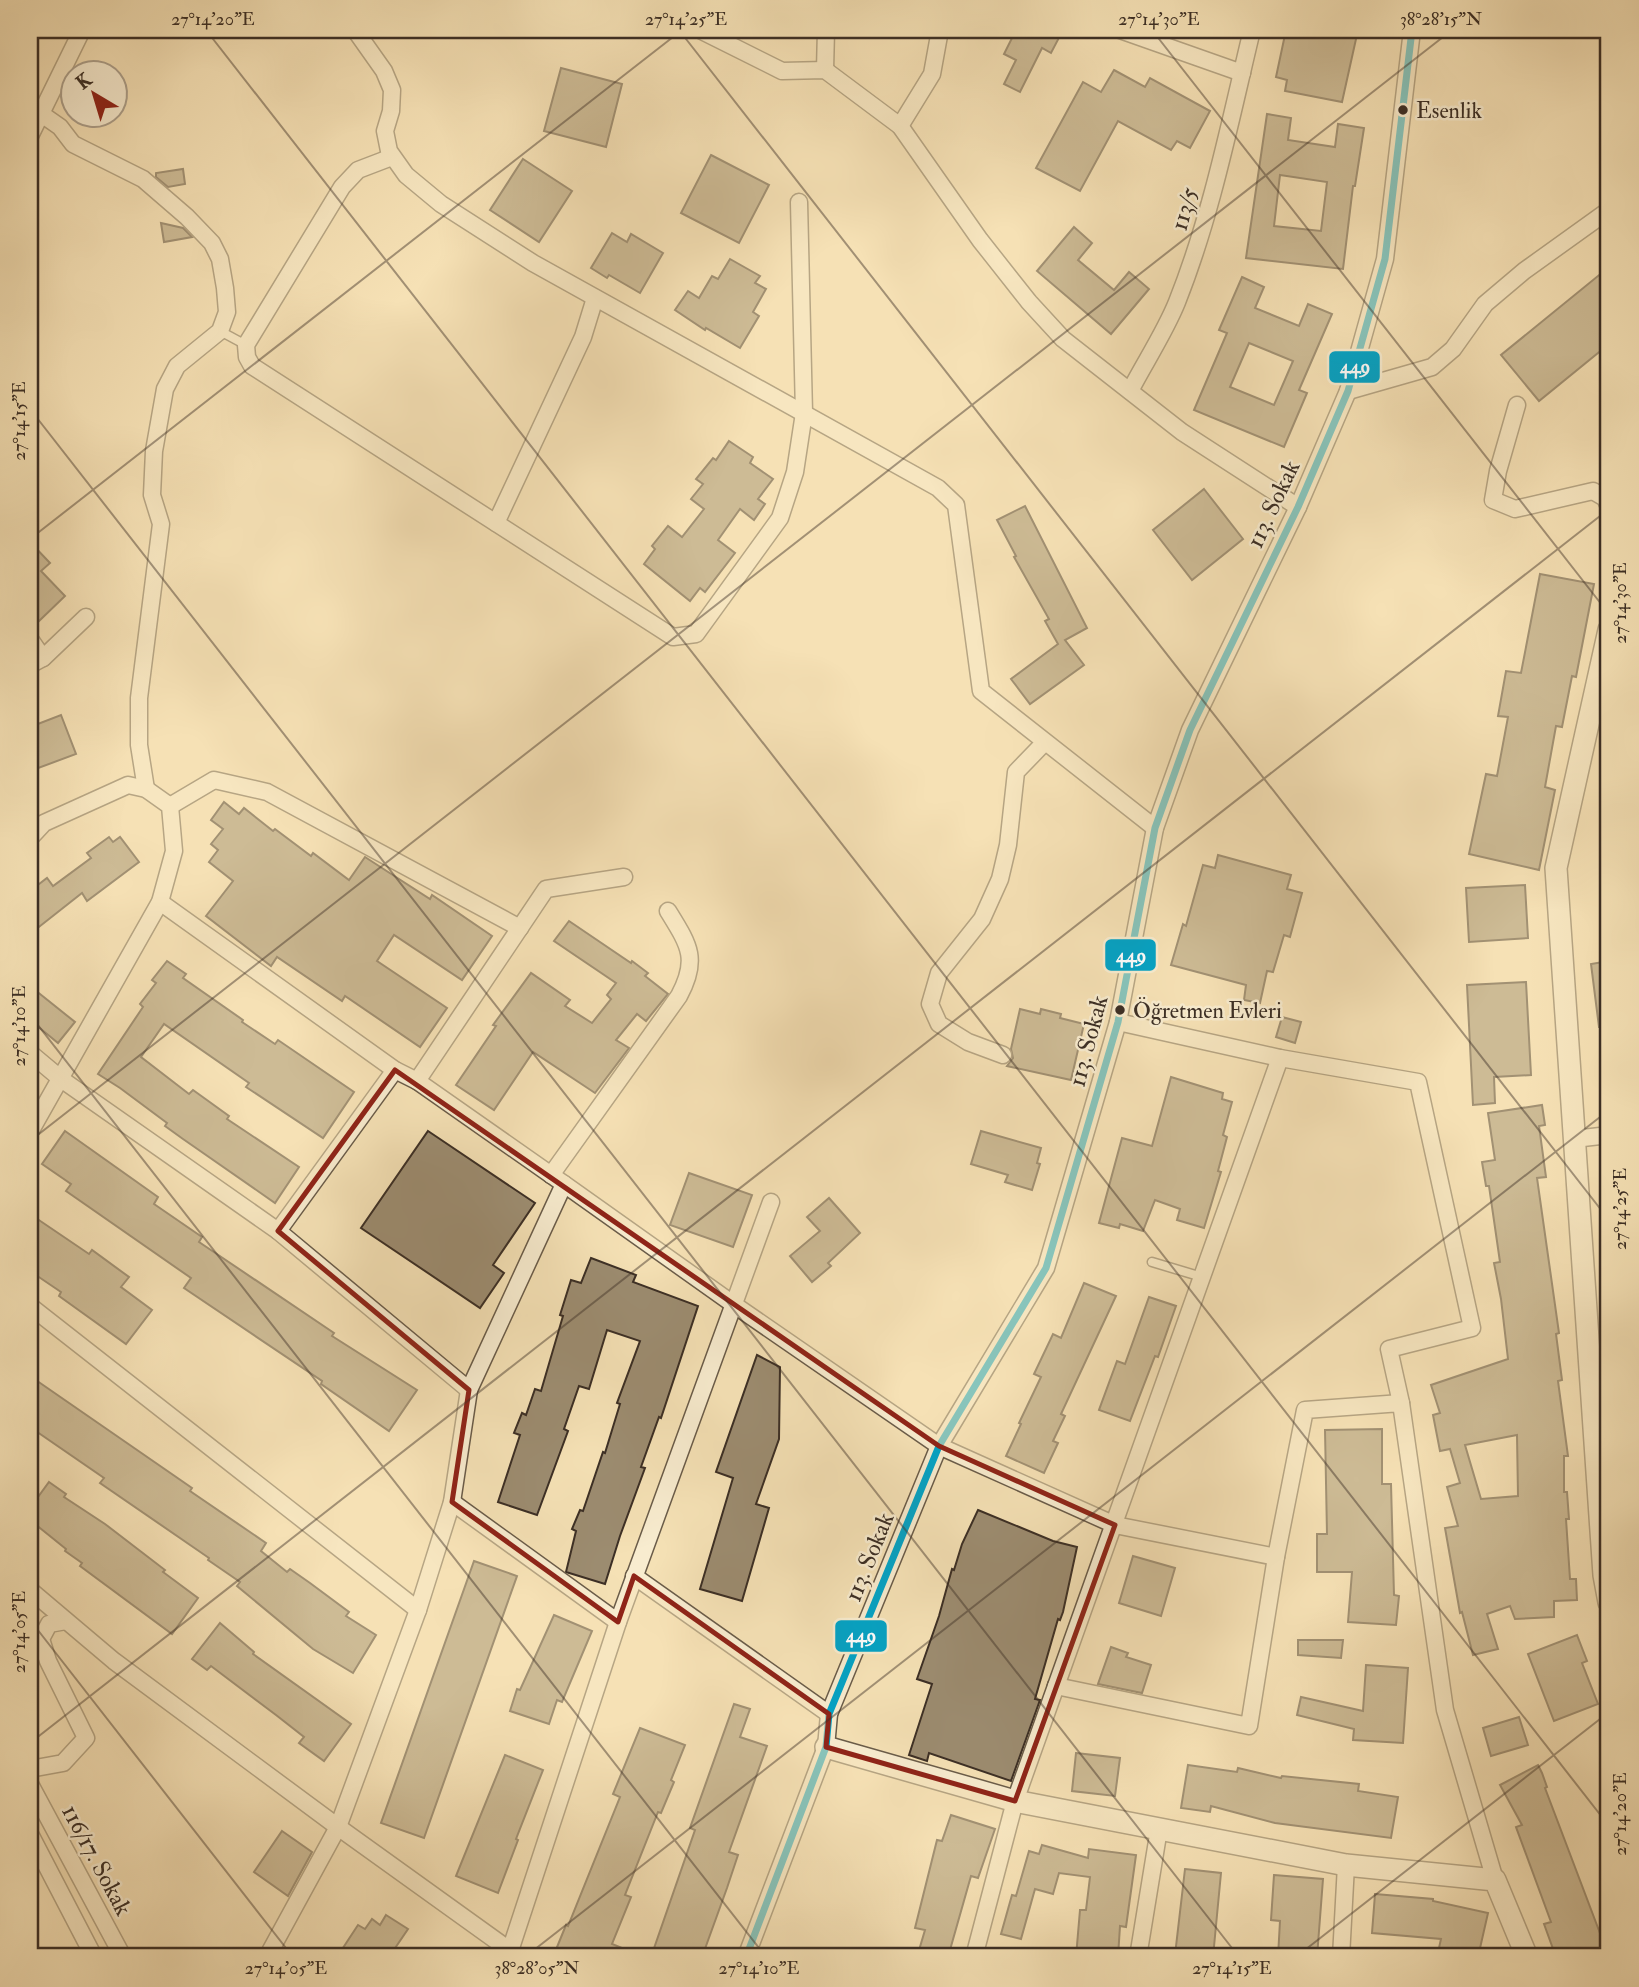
<svg xmlns="http://www.w3.org/2000/svg" width="1639" height="1987" font-family="'IM FELL Double Pica',serif">
	<rect width="100%" height="100%" fill="#f5e1b5"/>
	<filter id="stains"><feTurbulence type="fractalNoise" baseFrequency=".00286" numOctaves="4"/><feColorMatrix values="0 0 0 0 .2 0 0 0 0 .09 0 0 0 0 .02 0 0 0 .5 -.17"/></filter>
	<radialGradient id="worn" r=".72"><stop offset=".6" stop-color="#630" stop-opacity="0"/><stop offset="1" stop-color="#630" stop-opacity=".3"/></radialGradient>
	<g fill="#9c8c70" stroke="#3c2f25" stroke-width="2" fill-rule="evenodd">
		<path d="M 1016,30 L 1063,30 L 1051,53 L 1042,48 L 1020,92 L 1004,84 L 1016,60 L 1004,54 Z"/>
		<path d="M 1286,30 L 1358,30 L 1342,102 L 1285,91 L 1287,80 L 1276,77 Z"/>
		<path d="M 561,68 L 622,84 L 606,147 L 544,131 Z"/>
		<path d="M 1114,70 L 1145,87 L 1150,78 L 1210,111 L 1190,148 L 1177,141 L 1171,150 L 1118,121 L 1080,191 L 1036,168 L 1083,82 L 1101,92 Z"/>
		<path d="M 1267,114 L 1291,118 L 1288,140 L 1335,147 L 1338,124 L 1364,128 L 1355,186 L 1353,186 L 1343,269 L 1246,258 ZM 1280,175 L 1327,182 L 1321,231 L 1274,226 Z"/>
		<path d="M 711,155 L 769,185 L 739,243 L 681,213 Z"/>
		<path d="M 523,159 L 572,191 L 539,242 L 490,210 Z"/>
		<path d="M 183,169 L 185,184 L 168,187 L 156,177 L 156,173 Z"/>
		<path d="M 161,223 L 183,228 L 192,237 L 164,242 Z"/>
		<path d="M 1074,227 L 1092,243 L 1078,260 L 1114,290 L 1129,272 L 1149,289 L 1111,334 L 1037,271 Z"/>
		<path d="M 612,233 L 627,242 L 631,234 L 663,253 L 640,293 L 609,275 L 607,278 L 591,268 Z"/>
		<path d="M 730,259 L 760,276 L 755,283 L 766,289 L 753,312 L 759,316 L 740,348 L 706,328 L 705,330 L 675,310 L 688,291 L 699,298 L 712,276 L 718,279 Z"/>
		<path d="M 1609,267 L 1609,344 L 1539,401 L 1501,355 Z"/>
		<path d="M 1242,277 L 1264,287 L 1255,308 L 1299,326 L 1308,304 L 1332,314 L 1299,390 L 1307,393 L 1284,447 L 1194,410 L 1227,333 L 1219,330 ZM 1249,343 L 1293,361 L 1274,405 L 1230,387 Z"/>
		<path d="M 729,441 L 753,457 L 750,463 L 773,479 L 758,499 L 765,504 L 754,520 L 740,509 L 718,540 L 735,553 L 705,592 L 700,588 L 690,601 L 644,564 L 655,549 L 652,546 L 668,526 L 682,537 L 704,509 L 691,499 L 703,484 L 696,479 L 713,458 L 716,460 Z"/>
		<path d="M 1204,489 L 1243,539 L 1192,580 L 1153,530 Z"/>
		<path d="M 1025,506 L 1087,628 L 1065,640 L 1084,665 L 1030,704 L 1011,679 L 1058,644 L 1045,621 L 1049,619 L 1014,557 L 1016,556 L 997,520 Z"/>
		<path d="M 30,542 L 50,563 L 41,571 L 65,596 L 38,622 L 30,613 Z"/>
		<path d="M 1540,574 L 1594,584 L 1576,677 L 1572,676 L 1562,727 L 1556,726 L 1545,787 L 1555,790 L 1539,870 L 1469,854 L 1486,774 L 1497,776 L 1508,717 L 1498,716 L 1506,671 L 1521,673 Z"/>
		<path d="M 61,715 L 76,754 L 30,771 L 30,727 Z"/>
		<path d="M 224,802 L 239,814 L 244,808 L 273,831 L 275,829 L 311,856 L 313,853 L 349,880 L 365,857 L 430,899 L 432,895 L 492,936 L 462,980 L 394,935 L 377,961 L 447,1008 L 420,1047 L 345,996 L 342,1001 L 277,957 L 271,966 L 206,916 L 233,881 L 209,862 L 218,850 L 211,844 L 223,829 L 211,820 Z"/>
		<path d="M 109,837 L 113,842 L 120,837 L 139,862 L 87,901 L 82,893 L 30,934 L 30,891 L 47,878 L 53,886 L 91,858 L 87,853 Z"/>
		<path d="M 1218,855 L 1291,875 L 1287,889 L 1302,893 L 1290,937 L 1284,935 L 1273,972 L 1267,971 L 1260,1003 L 1244,1000 L 1246,985 L 1171,965 L 1183,924 L 1186,926 L 1203,865 L 1215,868 Z"/>
		<path d="M 1525,885 L 1528,938 L 1469,942 L 1466,888 Z"/>
		<path d="M 569,921 L 631,963 L 632,961 L 648,973 L 645,976 L 668,994 L 646,1021 L 637,1014 L 616,1040 L 629,1048 L 595,1093 L 533,1052 L 494,1110 L 456,1085 L 496,1026 L 493,1025 L 531,973 L 570,1000 L 565,1006 L 592,1023 L 611,999 L 607,995 L 616,983 L 554,941 Z"/>
		<path d="M 167,961 L 186,974 L 183,978 L 243,1020 L 242,1022 L 275,1044 L 278,1040 L 354,1092 L 323,1138 L 246,1087 L 249,1083 L 164,1024 L 141,1057 L 189,1094 L 193,1090 L 229,1116 L 227,1119 L 299,1167 L 275,1203 L 183,1139 L 165,1126 L 167,1123 L 120,1088 L 98,1074 L 143,1007 L 140,1004 L 156,983 L 152,980 Z"/>
		<path d="M 1609,961 L 1609,1027 L 1599,1027 L 1591,964 Z"/>
		<path d="M 1526,982 L 1531,1075 L 1494,1077 L 1495,1103 L 1473,1105 L 1467,985 Z"/>
		<path d="M 30,986 L 75,1022 L 58,1043 L 30,1020 Z"/>
		<path d="M 1020,1009 L 1040,1014 L 1041,1009 L 1061,1014 L 1060,1018 L 1084,1024 L 1071,1080 L 1007,1066 L 1013,1058 L 1011,1049 Z"/>
		<path d="M 1282,1017 L 1301,1022 L 1295,1043 L 1276,1037 Z"/>
		<path d="M 1171,1077 L 1223,1093 L 1222,1099 L 1232,1102 L 1223,1135 L 1227,1137 L 1218,1171 L 1221,1172 L 1204,1228 L 1177,1220 L 1180,1209 L 1155,1200 L 1143,1231 L 1120,1224 L 1119,1228 L 1099,1223 L 1122,1138 L 1152,1146 Z"/>
		<path d="M 1542,1105 L 1545,1125 L 1539,1126 L 1546,1177 L 1537,1178 L 1559,1333 L 1556,1334 L 1562,1380 L 1558,1381 L 1568,1456 L 1564,1456 L 1564,1492 L 1567,1492 L 1569,1519 L 1566,1519 L 1570,1579 L 1576,1579 L 1577,1600 L 1554,1601 L 1554,1617 L 1515,1619 L 1510,1606 L 1487,1614 L 1498,1649 L 1473,1655 L 1462,1612 L 1460,1613 L 1445,1528 L 1458,1526 L 1447,1487 L 1460,1483 L 1450,1449 L 1440,1451 L 1433,1415 L 1440,1413 L 1431,1385 L 1508,1359 L 1501,1299 L 1494,1263 L 1500,1262 L 1489,1186 L 1486,1186 L 1482,1162 L 1495,1160 L 1488,1113 ZM 1517,1435 L 1518,1496 L 1481,1499 L 1465,1445 Z"/>
		<path d="M 65,1131 L 158,1197 L 154,1204 L 202,1237 L 199,1242 L 334,1333 L 332,1336 L 417,1390 L 389,1431 L 321,1384 L 322,1381 L 184,1288 L 191,1278 L 66,1191 L 71,1184 L 42,1164 Z"/>
		<path d="M 428,1131 L 535,1203 L 493,1265 L 504,1273 L 480,1308 L 361,1228 Z"/>
		<path d="M 981,1131 L 1041,1148 L 1037,1163 L 1040,1164 L 1032,1190 L 1005,1182 L 1008,1175 L 971,1164 Z"/>
		<path d="M 689,1173 L 752,1195 L 733,1247 L 670,1225 Z"/>
		<path d="M 829,1198 L 860,1233 L 828,1263 L 831,1266 L 812,1282 L 790,1256 L 820,1231 L 807,1217 Z"/>
		<path d="M 30,1214 L 89,1254 L 92,1250 L 129,1277 L 121,1287 L 152,1310 L 126,1344 L 59,1296 L 61,1292 L 30,1271 Z"/>
		<path d="M 591,1258 L 636,1275 L 633,1282 L 698,1306 L 661,1418 L 659,1417 L 641,1467 L 645,1468 L 620,1536 L 605,1584 L 566,1572 L 576,1531 L 572,1529 L 580,1510 L 583,1511 L 603,1452 L 605,1453 L 620,1404 L 617,1403 L 640,1341 L 607,1330 L 589,1389 L 579,1386 L 564,1429 L 568,1431 L 537,1515 L 498,1502 L 520,1435 L 514,1433 L 522,1413 L 526,1415 L 535,1389 L 541,1391 L 563,1316 L 560,1315 L 571,1280 L 581,1283 Z"/>
		<path d="M 1084,1283 L 1116,1296 L 1061,1414 L 1065,1416 L 1053,1441 L 1058,1443 L 1044,1473 L 1006,1456 L 1021,1424 L 1019,1423 L 1041,1377 L 1034,1374 L 1053,1334 L 1061,1338 Z"/>
		<path d="M 1149,1297 L 1176,1306 L 1158,1357 L 1155,1356 L 1130,1421 L 1099,1410 L 1117,1361 L 1125,1364 Z"/>
		<path d="M 757,1355 L 780,1367 L 779,1439 L 756,1504 L 769,1508 L 742,1601 L 700,1589 L 733,1478 L 716,1472 Z"/>
		<path d="M 30,1376 L 192,1488 L 190,1491 L 266,1543 L 261,1551 L 287,1572 L 290,1569 L 310,1583 L 349,1612 L 346,1616 L 376,1635 L 353,1673 L 313,1649 L 237,1586 L 240,1582 L 208,1560 L 209,1558 L 100,1483 L 104,1478 L 30,1427 Z"/>
		<path d="M 1382,1429 L 1382,1484 L 1391,1484 L 1394,1595 L 1399,1596 L 1396,1625 L 1348,1622 L 1352,1572 L 1317,1572 L 1317,1534 L 1327,1534 L 1325,1430 Z"/>
		<path d="M 49,1482 L 66,1494 L 64,1497 L 105,1524 L 165,1570 L 163,1572 L 198,1598 L 172,1634 L 80,1566 L 82,1563 L 65,1551 L 66,1549 L 30,1520 L 30,1508 Z"/>
		<path d="M 978,1510 L 1053,1541 L 1077,1547 L 1063,1612 L 1060,1620 L 1058,1619 L 1035,1699 L 1040,1700 L 1011,1781 L 929,1753 L 927,1761 L 909,1755 L 932,1684 L 917,1679 L 939,1616 L 952,1569 L 954,1570 L 962,1544 Z"/>
		<path d="M 1133,1556 L 1175,1568 L 1161,1616 L 1119,1603 Z"/>
		<path d="M 474,1561 L 517,1576 L 424,1838 L 381,1823 Z"/>
		<path d="M 554,1615 L 592,1631 L 562,1702 L 557,1700 L 549,1724 L 510,1711 L 517,1689 L 520,1690 Z"/>
		<path d="M 220,1623 L 254,1652 L 253,1654 L 351,1724 L 324,1761 L 299,1743 L 304,1737 L 276,1715 L 211,1666 L 207,1670 L 192,1659 Z"/>
		<path d="M 1577,1635 L 1587,1661 L 1582,1663 L 1598,1704 L 1554,1721 L 1528,1654 Z"/>
		<path d="M 1298,1640 L 1343,1640 L 1341,1658 L 1298,1655 Z"/>
		<path d="M 1111,1647 L 1128,1653 L 1126,1657 L 1151,1665 L 1142,1693 L 1098,1684 Z"/>
		<path d="M 1366,1665 L 1408,1668 L 1403,1743 L 1353,1740 L 1354,1729 L 1297,1715 L 1301,1697 L 1363,1711 Z"/>
		<path d="M 734,1704 L 750,1709 L 740,1737 L 767,1746 L 729,1852 L 738,1855 L 727,1888 L 702,1957 L 651,1957 L 695,1830 L 690,1828 Z"/>
		<path d="M 1519,1717 L 1528,1745 L 1491,1756 L 1483,1728 Z"/>
		<path d="M 640,1728 L 685,1745 L 671,1780 L 674,1782 L 661,1813 L 658,1812 L 625,1895 L 631,1897 L 612,1944 L 644,1957 L 553,1957 L 566,1925 L 568,1926 L 620,1797 L 613,1794 Z"/>
		<path d="M 1076,1753 L 1120,1758 L 1115,1796 L 1072,1791 Z"/>
		<path d="M 505,1755 L 543,1770 L 516,1839 L 518,1840 L 498,1893 L 456,1876 Z"/>
		<path d="M 1188,1765 L 1237,1772 L 1238,1768 L 1281,1778 L 1282,1776 L 1359,1784 L 1358,1791 L 1398,1797 L 1391,1838 L 1275,1823 L 1211,1806 L 1210,1812 L 1181,1808 Z"/>
		<path d="M 1538,1765 L 1542,1773 L 1547,1787 L 1545,1788 L 1609,1957 L 1556,1957 L 1544,1924 L 1551,1922 L 1516,1827 L 1522,1825 L 1500,1785 Z"/>
		<path d="M 951,1815 L 995,1829 L 978,1878 L 971,1876 L 948,1957 L 917,1957 L 925,1930 L 915,1928 L 937,1840 L 942,1841 Z"/>
		<path d="M 282,1831 L 312,1852 L 288,1896 L 254,1872 Z"/>
		<path d="M 1042,1845 L 1088,1858 L 1089,1849 L 1136,1855 L 1126,1927 L 1120,1926 L 1118,1957 L 1076,1957 L 1080,1910 L 1086,1910 L 1090,1877 L 1059,1873 L 1053,1894 L 1035,1889 L 1021,1939 L 1001,1934 L 1012,1895 L 1016,1896 L 1029,1851 L 1039,1854 Z"/>
		<path d="M 1185,1869 L 1221,1873 L 1213,1957 L 1175,1955 Z"/>
		<path d="M 1274,1875 L 1323,1879 L 1317,1957 L 1278,1957 L 1280,1921 L 1271,1920 Z"/>
		<path d="M 1375,1894 L 1433,1899 L 1433,1901 L 1488,1913 L 1478,1957 L 1437,1957 L 1441,1939 L 1372,1933 Z"/>
		<path d="M 386,1915 L 408,1929 L 389,1957 L 337,1957 L 358,1925 L 365,1929 L 372,1919 L 380,1925 Z"/>
	</g>
	<g fill="none" stroke-linecap="round" stroke-linejoin="round">
		<g stroke="#6a5c49" stroke-width="11">
			<g id="service">
				<path d="M 220,331 L 246,345"/>
				<path d="M 1152,1262 L 1202,1277"/>
			</g>
		</g>
		<g stroke="#6a5c49" stroke-width="19">
			<g id="minor">
				<path d="M 355,30 L 384,71 L 392,90 L 391,111 L 385,131 L 389,151 L 406,175 L 441,204 L 533,263 L 938,488 L 956,505 L 981,691 L 1155,828"/>
				<path d="M 700,30 L 782,71 L 825,70 L 900,126 L 980,240 L 1029,302 L 1063,339 L 1182,432 L 1298,507"/>
				<path d="M 1120,30 L 1242,73"/>
				<path d="M 825,70 L 826,30"/>
				<path d="M 40,113 L 60,127 L 73,144 L 143,179 L 187,217 L 212,243 L 220,259 L 225,288 L 227,312 L 220,331 L 177,366 L 165,389 L 154,451 L 152,495 L 161,524 L 139,698 L 139,745 L 146,789"/>
				<path d="M 900,126 L 932,74 L 940,30"/>
				<path d="M 30,136 L 82,30"/>
				<path d="M 392,157 L 358,170 L 342,187 L 246,345 L 247,357 L 252,366 L 673,637 L 696,634 L 780,518 L 795,472 L 804,413 L 799,202"/>
				<path d="M 1130,391 C 1145,362 1165,332 1177,302 C 1212,214 1230,121 1252,30"/>
				<path d="M 1348,391 L 1432,367 L 1453,349 L 1485,304 L 1524,271 L 1609,210"/>
				<path d="M 1517,405 L 1498,471 L 1493,500 L 1515,509 L 1593,491 L 1605,498 L 1609,507"/>
				<path d="M 496,523 L 583,337 L 595,298"/>
				<path d="M 30,639 L 43,658 L 30,665"/>
				<path d="M 43,658 L 86,617"/>
				<path d="M 170,806 L 214,780 L 267,792 L 520,928"/>
				<path d="M 30,838 L 44,823 L 128,785 L 146,789 L 170,806 L 174,851 L 160,902 L 30,1132"/>
				<path d="M 160,902 L 395,1070 L 417,1081 L 564,1184 L 469,1390 L 452,1502 L 418,1610 L 338,1827 L 267,1957"/>
				<path d="M 30,1053 L 61,1079 L 278,1231 L 469,1390"/>
				<path d="M 1003,1055 L 968,1042 L 939,1024 L 930,1004 L 939,973 L 982,919 L 1000,879 L 1008,845 L 1016,772 L 1044,743"/>
				<path d="M 1280,1058 L 1418,1082 L 1472,1328 L 1389,1349 L 1401,1403"/>
				<path d="M 417,1081 L 546,889 L 624,877"/>
				<path d="M 1574,1139 L 1609,1135"/>
				<path d="M 551,1175 L 679,996 C 699,959 689,945 668,911"/>
				<path d="M 564,1184 L 733,1304 L 939,1446 L 1115,1525 L 1276,1557"/>
				<path d="M 278,1231 L 395,1070"/>
				<path d="M 30,1306 L 418,1610"/>
				<path d="M 452,1502 L 618,1622"/>
				<path d="M 634,1576 L 829,1714"/>
				<path d="M 30,1590 L 114,1661 L 338,1827 L 519,1957"/>
				<path d="M 1056,1686 L 1249,1726 L 1276,1557 L 1305,1410 L 1401,1403 L 1445,1710 L 1495,1880"/>
				<path d="M 30,1769 L 63,1763 L 86,1738 L 48,1661 L 41,1639 L 49,1624 L 66,1621"/>
				<path d="M 30,1784 L 123,1957"/>
				<path d="M 30,1834 L 94,1957"/>
				<path d="M 508,1957 L 618,1622 L 771,1202"/>
				<path d="M 746,1957 L 826,1747 L 829,1714 L 939,1446 L 1046,1268 L 1118,1022 L 1155,828 L 1190,730 L 1298,507 L 1348,391 L 1385,259 L 1412,30"/>
				<path d="M 974,1957 L 1015,1801 L 1280,1058 L 1118,1022"/>
				<path d="M 1138,1957 L 1159,1829"/>
				<path d="M 1341,1957 L 1346,1865"/>
			</g>
		</g>
		<g stroke="#6a5c49" stroke-width="24">
			<g id="tertiary">
				<path d="M 1609,630 L 1556,868 L 1604,1575 L 1609,1602"/>
				<path d="M 826,1747 L 1015,1801 L 1346,1865 L 1495,1880 L 1527,1957"/>
			</g>
		</g>
		<use href="#service" stroke="#f8eccf" stroke-width="8"/>
		<use href="#minor" stroke="#f8eccf" stroke-width="16"/>
		<use href="#tertiary" stroke="#f8eccf" stroke-width="21"/>
		<g stroke="#f8eccf" stroke-width="12">
			<path id="bus-1" d="M 746,1957 L 826,1747 L 829,1714 L 939,1446 L 1046,1268 L 1118,1022 L 1155,828 L 1190,730 L 1298,507 L 1348,391 L 1385,259 L 1412,30"/>
		</g>
		<use href="#bus-1" stroke="#03a3c6" stroke-width="7"/>
	</g>
	<path d="M0 0H1639V1987H0ZM 395,1070 L 939,1446 L 1115,1525 L 1015,1801 L 826,1747 L 829,1714 L 634,1576 L 618,1622 L 452,1502 L 469,1390 L 278,1231 Z" fill="#f5e1b5" fill-opacity=".55" fill-rule="evenodd"/>
	<path fill="none" stroke="#8f2418" stroke-width="5" stroke-linejoin="round" d="M 395,1070 L 939,1446 L 1115,1525 L 1015,1801 L 826,1747 L 829,1714 L 634,1576 L 618,1622 L 452,1502 L 469,1390 L 278,1231 Z"/>
	<path fill="none" stroke="#3c2f25" stroke-width="2" stroke-opacity="0.45" d="M 206,30 L 1609,1826M 679,30 L 1609,1220M 1152,30 L 1609,614M 30,409 L 1239,1957M 30,539 L 682,30M 30,1015 L 766,1957M 30,1141 L 1452,30M 30,1620 L 293,1957M 30,1743 L 1609,509M 525,1957 L 1609,1110M 1296,1957 L 1609,1712"/>
	<g fill="#3c2f25" stroke="#f8eccf" stroke-width="2.5">
		<circle cx="1403" cy="110" r="6"/>
		<circle cx="1120" cy="1010" r="6"/>
	</g>
	<g text-anchor="middle" stroke-width="5" stroke-linejoin="round" paint-order="stroke">
		<g font-size="22" fill="#3c2f25" stroke="#f8eccf" text-anchor="start">
			<text x="1416" y="118">Esenlik</text>
			<text x="1133" y="1018">Öğretmen Evleri</text>
		</g>
		<g font-size="24" fill="#3c2f25" stroke="#f8eccf">
			<text transform="translate(1184 209) rotate(-74)" y="8">113/5</text>
			<text transform="translate(1273 504) rotate(-65)" y="8">113. Sokak</text>
			<text transform="translate(1088 1041) rotate(-75)" y="8">113. Sokak</text>
			<text transform="translate(869 1557) rotate(-68)" y="8">113. Sokak</text>
			<text transform="translate(97 1860) rotate(62)" y="8">116/17. Sokak</text>
		</g>
	</g>
	<g stroke="#f8eccf" stroke-width="2.5">
		<rect x="1328" y="350" width="53" height="34" rx="7" fill="#03a3c6"/>
		<rect x="1104" y="938" width="53" height="34" rx="7" fill="#03a3c6"/>
		<rect x="834" y="1619" width="54" height="34" rx="7" fill="#03a3c6"/>
	</g>
	<g font-size="19" text-anchor="middle" font-weight="bold" fill="#fff">
		<text x="1355" y="373">449</text>
		<text x="1131" y="962">449</text>
		<text x="861" y="1642">449</text>
	</g>
	<rect width="1639" height="1987" fill="none" stroke="#f5e1b5" stroke-width="77"/>
	<g transform="translate(94 94) rotate(322)"><circle r="33" fill="#f8eccf" stroke="#ada08b" stroke-width="2"/>
	<path d="M0-5L12 26L0 18L-12 26Z" fill="#8f2418"/>
	<text y="-10" font-size="19" font-weight="bold" text-anchor="middle" fill="#3c2f25">K</text>
	</g>
	<rect x="38" y="38" width="1562" height="1910" fill="none" stroke="#3c2f25" stroke-width="2.5"/>
	<g font-size="18" text-anchor="middle" fill="#3c2f25">
		<text x="213" y="25">27°14'20"E</text>
		<text x="686" y="25">27°14'25"E</text>
		<text x="1159" y="25">27°14'30"E</text>
		<text x="1441" y="25">38°28'15"N</text>
		<text transform="translate(19 421) rotate(-90)" y="6">27°14'15"E</text>
		<text transform="translate(1620 603) rotate(-90)" y="6">27°14'30"E</text>
		<text transform="translate(19 1026) rotate(-90)" y="6">27°14'10"E</text>
		<text transform="translate(1620 1209) rotate(-90)" y="6">27°14'25"E</text>
		<text transform="translate(19 1632) rotate(-90)" y="6">27°14'05"E</text>
		<text transform="translate(1620 1814) rotate(-90)" y="6">27°14'20"E</text>
		<text x="286" y="1974">27°14'05"E</text>
		<text x="537" y="1974">38°28'05"N</text>
		<text x="759" y="1974">27°14'10"E</text>
		<text x="1232" y="1974">27°14'15"E</text>
	</g>
	<rect width="100%" height="100%" filter="url(#stains)"/>
	<rect width="100%" height="100%" fill="url(#worn)"/>
</svg>
